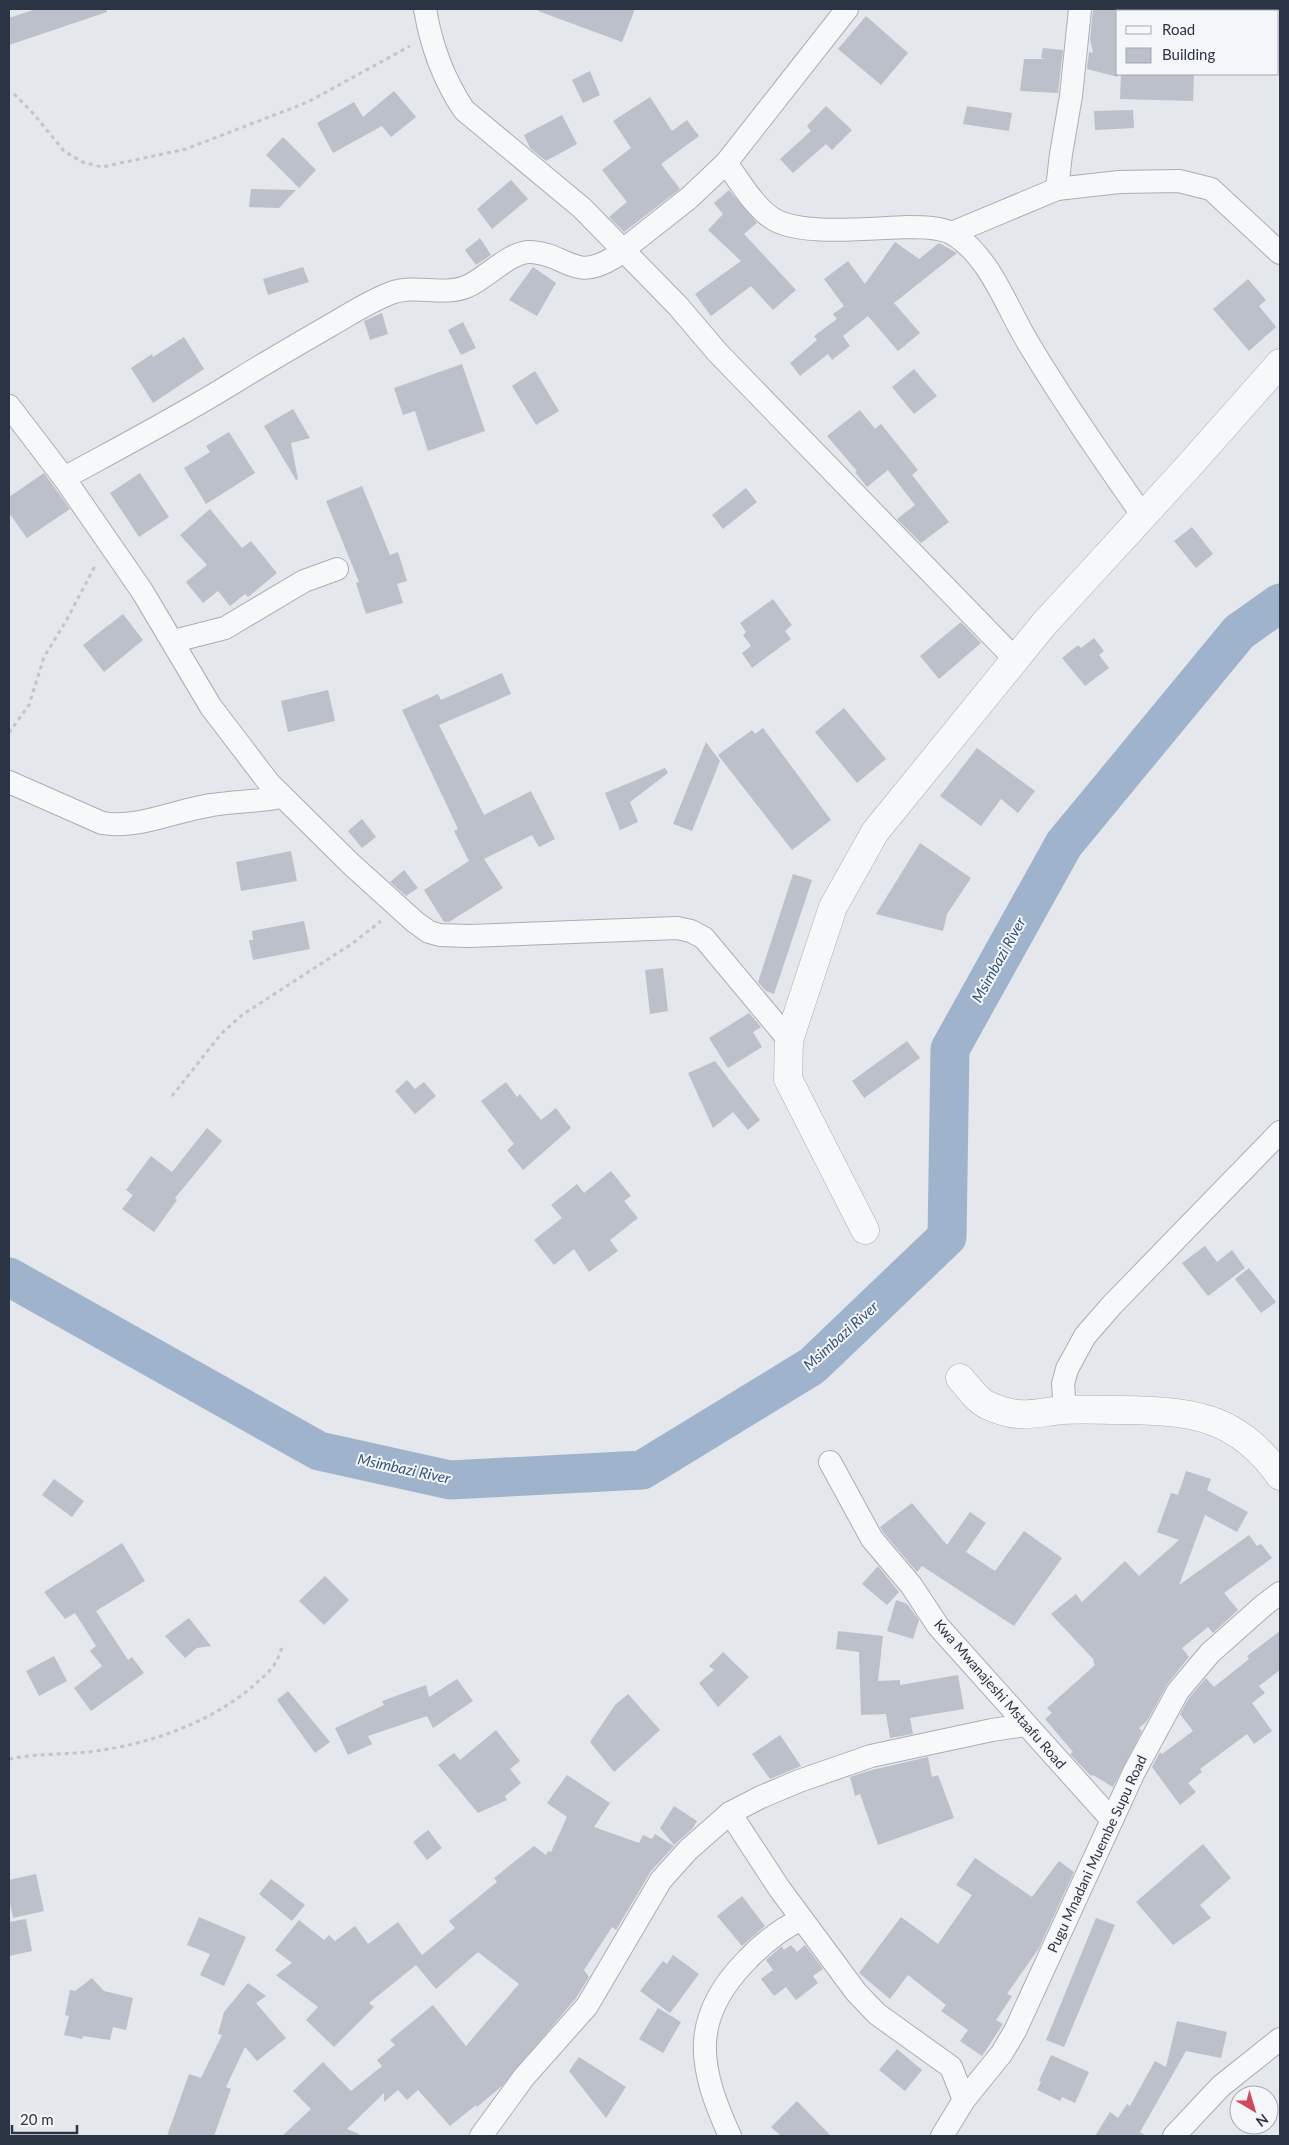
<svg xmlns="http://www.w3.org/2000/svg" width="1289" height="2145" font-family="Lato,sans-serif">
	<rect width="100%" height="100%" fill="#e4e7ec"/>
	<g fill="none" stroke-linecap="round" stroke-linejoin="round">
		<path stroke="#9fb4cc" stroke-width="39" d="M 9,1277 L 319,1451 L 450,1480 L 642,1470 L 812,1366 L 947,1237 L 950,1049 L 1064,844 L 1239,632 L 1280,603"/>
	</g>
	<g fill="#bbc0ca">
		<path d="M 36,9 L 107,9 L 107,12 L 9,45 L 9,18 Z"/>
		<path d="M 539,9 L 635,9 L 622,42 L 538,11 Z"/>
		<path d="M 1093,9 L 1118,9 L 1118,77 L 1087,69 L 1089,52 L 1093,53 L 1090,39 Z"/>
		<path d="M 866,16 L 908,53 L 881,85 L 838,49 Z"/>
		<path d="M 1043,48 L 1063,50 L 1058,93 L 1020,91 L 1024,59 L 1046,59 L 1041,58 Z"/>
		<path d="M 590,71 L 600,95 L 583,103 L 572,80 Z"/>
		<path d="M 1121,74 L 1194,74 L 1193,101 L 1120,99 Z"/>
		<path d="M 394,91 L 416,117 L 391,137 L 382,126 L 333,153 L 317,123 L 354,102 L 363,117 Z"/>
		<path d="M 650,97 L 672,131 L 687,120 L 699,136 L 661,164 L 680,189 L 624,232 L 609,217 L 627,202 L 602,170 L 631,148 L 613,121 Z"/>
		<path d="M 826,106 L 852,130 L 832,150 L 826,144 L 793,173 L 780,159 L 811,131 L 807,126 Z"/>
		<path d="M 967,106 L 1012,113 L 1009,131 L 963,124 Z"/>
		<path d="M 1133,110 L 1134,128 L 1095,130 L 1094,111 Z"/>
		<path d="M 562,115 L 577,144 L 546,161 L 530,148 L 524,135 Z"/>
		<path d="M 283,137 L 316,170 L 299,188 L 266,155 Z"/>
		<path d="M 511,180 L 528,199 L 492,229 L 477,209 Z"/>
		<path d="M 251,189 L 296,190 L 279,208 L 249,207 Z"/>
		<path d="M 729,190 L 757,223 L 744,234 L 796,290 L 773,310 L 751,286 L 711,316 L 695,294 L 741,261 L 708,230 L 723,214 L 714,203 Z"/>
		<path d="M 480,238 L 491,255 L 476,265 L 465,250 Z"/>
		<path d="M 895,242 L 919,259 L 939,243 L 957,253 L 894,303 L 920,333 L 898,351 L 868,316 L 843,336 L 850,346 L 832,360 L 828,354 L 800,376 L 790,363 L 817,340 L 814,336 L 837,319 L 833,314 L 844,306 L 824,279 L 848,261 L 865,284 Z"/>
		<path d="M 303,267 L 309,282 L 268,295 L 263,279 Z"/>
		<path d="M 533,267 L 556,283 L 537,316 L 509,300 Z"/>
		<path d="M 1248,279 L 1266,300 L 1259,306 L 1276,327 L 1249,351 L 1213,309 Z"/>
		<path d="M 382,313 L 388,334 L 370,340 L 364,321 Z"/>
		<path d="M 463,322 L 476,348 L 461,355 L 448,330 Z"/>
		<path d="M 184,337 L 204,369 L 153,403 L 131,368 L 152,354 L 153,357 Z"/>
		<path d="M 462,364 L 485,431 L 428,451 L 415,411 L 403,415 L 394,388 Z"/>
		<path d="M 914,369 L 937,396 L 914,414 L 892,387 Z"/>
		<path d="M 535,371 L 559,411 L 536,425 L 512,386 Z"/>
		<path d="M 293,409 L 310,438 L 291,443 L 298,479 L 296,480 L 264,426 Z"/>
		<path d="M 860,410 L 875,429 L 881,424 L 918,470 L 912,475 L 949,522 L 921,543 L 897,519 L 915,505 L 888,470 L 867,487 L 855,472 L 857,471 L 827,436 Z"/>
		<path d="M 229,432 L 255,473 L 206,504 L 184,468 L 210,452 L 206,446 Z"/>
		<path d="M 44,473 L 70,509 L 27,538 L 9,513 L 9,497 Z"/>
		<path d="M 140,473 L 169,517 L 139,537 L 110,493 Z"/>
		<path d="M 362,486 L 390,555 L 398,552 L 407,581 L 397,584 L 403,603 L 366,614 L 356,583 L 359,582 L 326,501 Z"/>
		<path d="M 746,488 L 757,502 L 723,529 L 712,515 Z"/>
		<path d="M 210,509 L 242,548 L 251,541 L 277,573 L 248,597 L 245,594 L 230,606 L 218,591 L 203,603 L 186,582 L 207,565 L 180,535 Z"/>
		<path d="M 1192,527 L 1213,554 L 1196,568 L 1174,541 Z"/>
		<path d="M 773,599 L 792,625 L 785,631 L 791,639 L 752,668 L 742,653 L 751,646 L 743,635 L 746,632 L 740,623 Z"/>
		<path d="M 123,614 L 143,640 L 104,672 L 83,645 Z"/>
		<path d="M 961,622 L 981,643 L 939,679 L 920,656 Z"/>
		<path d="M 1094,638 L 1104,651 L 1099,655 L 1109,668 L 1085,686 L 1062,658 L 1078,645 L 1081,648 Z"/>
		<path d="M 502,673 L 511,694 L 439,725 L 484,815 L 531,791 L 555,839 L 539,847 L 532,835 L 484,859 L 503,888 L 449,922 L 444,922 L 424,890 L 469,861 L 454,831 L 458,829 L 402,710 L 438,694 L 441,700 Z"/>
		<path d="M 328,690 L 335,721 L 288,732 L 281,701 Z"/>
		<path d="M 844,708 L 886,759 L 857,783 L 815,732 Z"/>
		<path d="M 763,728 L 831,820 L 792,850 L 718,755 L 752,730 L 755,734 Z"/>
		<path d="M 706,742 L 720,761 L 692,831 L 673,824 Z"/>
		<path d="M 977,748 L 1035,791 L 1018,813 L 1001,799 L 981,826 L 940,796 Z"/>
		<path d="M 665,768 L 668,773 L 630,802 L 638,822 L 620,830 L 605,793 Z"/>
		<path d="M 362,819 L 376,837 L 362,848 L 348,831 Z"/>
		<path d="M 920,843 L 971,878 L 947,914 L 943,931 L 876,914 Z"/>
		<path d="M 291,851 L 297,881 L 241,891 L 236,862 Z"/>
		<path d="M 404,870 L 418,888 L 406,896 L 390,882 Z"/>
		<path d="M 793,874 L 812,880 L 774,994 L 766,991 L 758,982 Z"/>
		<path d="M 304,921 L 310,949 L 253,960 L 249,940 L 253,940 L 252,931 Z"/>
		<path d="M 663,968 L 668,1011 L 650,1014 L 645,970 Z"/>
		<path d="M 749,1013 L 761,1027 L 753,1032 L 762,1047 L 728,1068 L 709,1038 Z"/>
		<path d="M 907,1041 L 920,1058 L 864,1098 L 852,1081 Z"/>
		<path d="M 715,1061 L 760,1120 L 748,1130 L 733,1112 L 713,1128 L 688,1073 Z"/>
		<path d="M 407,1080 L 415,1089 L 424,1082 L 436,1096 L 415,1114 L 395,1091 Z"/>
		<path d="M 506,1082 L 517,1097 L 520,1094 L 541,1120 L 556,1108 L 571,1128 L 523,1170 L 507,1150 L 514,1144 L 481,1101 Z"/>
		<path d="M 207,1128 L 222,1141 L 175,1198 L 177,1200 L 154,1232 L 122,1209 L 133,1195 L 126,1190 L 151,1156 L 172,1172 Z"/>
		<path d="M 611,1171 L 631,1196 L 624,1201 L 638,1218 L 610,1240 L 618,1251 L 589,1272 L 574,1249 L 554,1265 L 534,1240 L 562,1218 L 551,1205 L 577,1184 L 584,1193 Z"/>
		<path d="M 1205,1246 L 1217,1262 L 1232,1250 L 1245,1268 L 1208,1296 L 1182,1263 Z"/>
		<path d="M 1249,1268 L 1276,1302 L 1261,1313 L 1235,1279 Z"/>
		<path d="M 1186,1471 L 1211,1479 L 1207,1490 L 1248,1512 L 1237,1532 L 1205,1515 L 1179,1585 L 1249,1535 L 1257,1546 L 1261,1544 L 1272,1558 L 1224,1593 L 1238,1610 L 1213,1633 L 1208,1627 L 1182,1648 L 1189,1657 L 1168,1683 L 1147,1721 L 1139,1728 L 1142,1731 L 1113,1787 L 1093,1775 L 1091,1776 L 1070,1754 L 1073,1752 L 1045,1719 L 1052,1713 L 1047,1708 L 1095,1665 L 1093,1661 L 1094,1660 L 1051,1614 L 1076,1594 L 1082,1602 L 1125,1561 L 1139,1576 L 1179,1540 L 1157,1532 L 1171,1493 L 1178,1495 Z"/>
		<path d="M 54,1479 L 84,1501 L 72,1517 L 42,1495 Z"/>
		<path d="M 912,1503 L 947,1545 L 970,1512 L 986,1523 L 966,1552 L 995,1571 L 1024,1531 L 1062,1558 L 1014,1626 L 922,1566 L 917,1572 L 883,1532 L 880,1527 Z"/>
		<path d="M 122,1543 L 145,1581 L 96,1611 L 128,1660 L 132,1657 L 144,1673 L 91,1711 L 74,1688 L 102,1666 L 90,1651 L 96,1646 L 75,1613 L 65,1619 L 44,1592 Z"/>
		<path d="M 878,1566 L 899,1592 L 887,1605 L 862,1584 Z"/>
		<path d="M 325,1576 L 349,1600 L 324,1625 L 299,1601 Z"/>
		<path d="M 896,1600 L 907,1604 L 919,1620 L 913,1639 L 887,1631 Z"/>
		<path d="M 189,1618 L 211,1646 L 197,1648 L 185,1658 L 165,1636 Z"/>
		<path d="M 838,1631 L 883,1636 L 878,1681 L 900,1680 L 900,1685 L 958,1675 L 964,1709 L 910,1718 L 913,1734 L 890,1738 L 886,1714 L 861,1715 L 859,1652 L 836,1649 Z"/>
		<path d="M 1280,1631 L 1280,1670 L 1259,1686 L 1265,1693 L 1252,1703 L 1272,1731 L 1254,1744 L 1247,1734 L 1200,1769 L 1202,1772 L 1188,1783 L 1196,1792 L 1180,1805 L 1152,1767 L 1160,1752 L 1162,1754 L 1193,1731 L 1180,1714 L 1189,1698 L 1206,1678 L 1214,1687 L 1249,1659 L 1247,1656 Z"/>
		<path d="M 723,1652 L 749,1677 L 718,1707 L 699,1683 L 714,1670 L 709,1666 Z"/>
		<path d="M 54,1656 L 67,1681 L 39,1696 L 26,1671 Z"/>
		<path d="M 457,1679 L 473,1701 L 433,1728 L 427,1716 L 368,1736 L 372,1744 L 348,1755 L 335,1728 L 384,1705 L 382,1701 L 426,1685 L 429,1697 Z"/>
		<path d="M 288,1691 L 330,1742 L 315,1753 L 277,1700 Z"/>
		<path d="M 628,1694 L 660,1730 L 614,1772 L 590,1742 L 615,1705 Z"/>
		<path d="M 496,1730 L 520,1761 L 510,1769 L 521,1783 L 505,1796 L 507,1800 L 478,1813 L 438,1765 L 454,1753 L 460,1760 Z"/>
		<path d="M 780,1735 L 801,1766 L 770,1779 L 752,1754 Z"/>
		<path d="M 928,1757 L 932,1777 L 938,1775 L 954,1818 L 878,1845 L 860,1794 L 855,1796 L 850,1777 L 872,1770 Z"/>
		<path d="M 567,1775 L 610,1803 L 594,1827 L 639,1843 L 643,1835 L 652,1839 L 655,1834 L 674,1846 L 651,1871 L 616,1930 L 612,1927 L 584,1970 L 589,1977 L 576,1998 L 502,2086 L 477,2107 L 476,2105 L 450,2126 L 418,2090 L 407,2100 L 398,2090 L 384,2102 L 384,2093 L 347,2129 L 359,2134 L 359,2136 L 282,2136 L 311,2109 L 293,2091 L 323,2062 L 351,2091 L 382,2066 L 377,2060 L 395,2045 L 390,2040 L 433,2005 L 466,2046 L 519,1984 L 478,1952 L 436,1989 L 416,1965 L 369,2003 L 374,2007 L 334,2047 L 306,2020 L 318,2007 L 276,1975 L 292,1963 L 275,1950 L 299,1920 L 324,1940 L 329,1935 L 335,1941 L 355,1926 L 368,1944 L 398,1922 L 422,1955 L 455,1928 L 449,1921 L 497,1882 L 494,1878 L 534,1846 L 546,1855 L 548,1851 L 551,1852 L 567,1817 L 547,1803 Z"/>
		<path d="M 674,1806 L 697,1821 L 692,1829 L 674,1845 L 660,1828 Z"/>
		<path d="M 428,1830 L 442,1848 L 427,1860 L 413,1842 Z"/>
		<path d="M 1203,1844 L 1231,1878 L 1200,1905 L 1211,1918 L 1173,1945 L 1136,1902 Z"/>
		<path d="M 975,1858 L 1032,1897 L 1059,1861 L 1074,1872 L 1039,1948 L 1007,1994 L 1012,1996 L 996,2020 L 1003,2024 L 982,2056 L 960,2041 L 968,2030 L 941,2011 L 946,2005 L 908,1975 L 890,1999 L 859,1973 L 901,1917 L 938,1944 L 972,1895 L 956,1885 Z"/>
		<path d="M 36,1874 L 44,1911 L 13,1918 L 9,1898 L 9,1880 Z"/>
		<path d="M 271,1879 L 305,1905 L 292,1921 L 259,1894 Z"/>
		<path d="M 742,1896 L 765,1926 L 742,1946 L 717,1916 Z"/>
		<path d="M 199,1917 L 246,1937 L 224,1986 L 200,1975 L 210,1954 L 187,1945 Z"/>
		<path d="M 1096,1918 L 1115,1925 L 1064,2047 L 1046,2040 Z"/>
		<path d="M 26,1919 L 32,1951 L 9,1956 L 9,1922 Z"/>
		<path d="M 791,1945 L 797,1952 L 805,1945 L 823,1969 L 813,1976 L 818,1983 L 796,2000 L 786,1987 L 774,1996 L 761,1979 L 773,1970 L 766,1960 L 782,1946 L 784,1950 Z"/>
		<path d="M 673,1955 L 699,1974 L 670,2013 L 640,1991 L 663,1961 L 667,1964 Z"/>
		<path d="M 92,1978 L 104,1991 L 133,1998 L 126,2030 L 113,2027 L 110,2040 L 83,2036 L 82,2039 L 64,2035 L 69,2016 L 65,2015 L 70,1990 L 75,1991 Z"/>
		<path d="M 248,1983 L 266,1996 L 256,2003 L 286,2038 L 257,2061 L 245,2047 L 226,2087 L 231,2089 L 214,2136 L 167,2136 L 189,2074 L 201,2078 L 222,2035 L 218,2034 L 224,2012 Z"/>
		<path d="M 658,2008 L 681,2022 L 663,2053 L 639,2039 Z"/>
		<path d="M 1177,2021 L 1227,2032 L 1221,2058 L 1186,2051 L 1140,2132 L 1146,2136 L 1095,2136 L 1110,2112 L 1118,2118 L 1127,2104 L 1130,2106 L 1155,2061 L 1166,2067 Z"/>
		<path d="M 897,2049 L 922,2070 L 905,2091 L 879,2070 Z"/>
		<path d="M 1051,2055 L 1089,2072 L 1075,2103 L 1062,2097 L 1060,2101 L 1037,2090 L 1041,2082 L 1039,2081 Z"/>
		<path d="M 579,2057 L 626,2087 L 606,2118 L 569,2071 Z"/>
		<path d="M 797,2101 L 831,2136 L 781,2136 L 771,2127 Z"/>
	</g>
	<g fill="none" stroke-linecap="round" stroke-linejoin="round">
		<g stroke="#a9aeb7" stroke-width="24">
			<g id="minor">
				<path d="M 425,9 C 431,45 444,80 464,110 L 582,208 L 678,306 L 718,353 L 1015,659"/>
				<path d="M 726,163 C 740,181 755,209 775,220 C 805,236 872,228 907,227 C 920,227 943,227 955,235 C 992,260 1007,309 1030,346 C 1065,404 1104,460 1143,516"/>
				<path d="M 1057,189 L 1061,154 L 1071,96 L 1080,9"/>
				<path d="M 952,233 L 1057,189 L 1119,182 L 1179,181 L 1211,189 L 1280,253"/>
				<path d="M 9,406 L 64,478 L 142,591 L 211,707 L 269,783 L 352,865 L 415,922 L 429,932 L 440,935 L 468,936 L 677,928 L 691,931 L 704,938 L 789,1040"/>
				<path d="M 64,478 C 121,447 178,417 233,383 C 265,363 298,344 331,325 C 350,314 370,301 391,293 C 415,284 442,296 466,287 C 487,278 510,251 531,252 C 567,254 574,282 613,258 L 689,198 L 726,163 L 847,9"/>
				<path d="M 174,641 L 225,628 L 304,581 L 337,569"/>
				<path d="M 9,782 L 102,823 C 139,829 176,810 212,805 C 236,801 257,802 281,797"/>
				<path d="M 1065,1410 L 1063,1384 L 1067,1369 L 1085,1336 L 1112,1305 L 1280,1132"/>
				<path d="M 830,1462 L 872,1539 L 911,1585 L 938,1626 L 1112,1820"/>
				<path d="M 730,1813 L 779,1888 L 856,1992 L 877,2014 L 951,2067 L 964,2100"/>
				<path d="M 481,2136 L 524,2077 L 587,2006 L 661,1880 L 688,1850 L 730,1813 L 761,1797 L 799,1781 L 871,1756 L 992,1730 L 1025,1725"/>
				<path d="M 730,2136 C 699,2068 689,2020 745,1962 C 762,1944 780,1929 802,1919"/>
				<path d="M 942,2136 L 964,2100 L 1002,2053 L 1015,2031 L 1134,1772 L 1178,1691 L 1210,1653 L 1264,1605 L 1280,1593"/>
				<path d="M 1174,2136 L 1221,2086 L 1280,2039"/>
			</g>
		</g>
		<g stroke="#a9aeb7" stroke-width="29">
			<g id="tertiary">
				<path d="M 865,1230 L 788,1079 L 789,1040 L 833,907 L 875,832 L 1044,624 L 1188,467 L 1280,363"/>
				<path d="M 960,1378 C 967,1386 977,1400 987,1405 C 1019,1420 1031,1413 1064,1410 C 1083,1409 1102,1410 1121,1410 C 1191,1411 1237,1415 1280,1476"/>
			</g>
		</g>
		<g stroke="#c2c5cb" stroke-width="3" stroke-dasharray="4 4" stroke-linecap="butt">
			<path d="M 14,94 L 32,112 L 64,151 L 82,162 L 102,167 L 186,149 L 308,102 L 410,46"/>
			<path d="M 9,733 L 29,705 L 44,657 L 66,621 L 96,564"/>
			<path d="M 172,1096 L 221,1034 L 242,1015 L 353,943 L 381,921"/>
			<path d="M 9,1759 C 37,1753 67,1755 96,1751 C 160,1742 226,1717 271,1669 C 277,1663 280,1652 283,1645"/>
		</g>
		<use href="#minor" stroke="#f7f8fa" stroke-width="22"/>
		<use href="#tertiary" stroke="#f7f8fa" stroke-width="28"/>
	</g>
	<g text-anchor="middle" stroke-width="4" stroke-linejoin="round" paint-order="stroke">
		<g font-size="14" fill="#2b3445" stroke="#f4f6f9">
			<text transform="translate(1000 1694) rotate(49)" y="5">Kwa Mwanajeshi Mstaafu Road</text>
			<text transform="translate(1097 1854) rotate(-65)" y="5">Pugu Mnadani Muembe Supu Road</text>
		</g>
		<g font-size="15" font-style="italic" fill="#34527a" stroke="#f4f6f9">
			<text transform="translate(999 960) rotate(-61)" y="5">Msimbazi River</text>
			<text transform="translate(841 1336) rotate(-42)" y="5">Msimbazi River</text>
			<text transform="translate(404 1469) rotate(12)" y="5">Msimbazi River</text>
		</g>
	</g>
	<rect width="1289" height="2145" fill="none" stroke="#2b3445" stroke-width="20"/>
	<rect x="1116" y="10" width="162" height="65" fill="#f4f6f9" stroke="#a4a8b1"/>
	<rect x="1126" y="26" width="25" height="8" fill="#f7f8fa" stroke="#a4a8b1"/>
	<text x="1162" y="35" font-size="15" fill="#2b3445">Road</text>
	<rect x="1126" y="48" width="25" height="15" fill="#bbc0ca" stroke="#a4a8b1"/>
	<text x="1162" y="60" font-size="15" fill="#2b3445">Building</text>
	<g transform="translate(1254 2110) rotate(142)"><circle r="24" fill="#f4f6f9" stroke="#a4a8b1"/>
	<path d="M0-4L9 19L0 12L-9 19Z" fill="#d1495b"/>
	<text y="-8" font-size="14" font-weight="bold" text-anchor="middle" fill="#2b3445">N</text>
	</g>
	<path d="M12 2125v8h65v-8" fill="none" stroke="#2b3445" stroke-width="2.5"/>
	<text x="20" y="2125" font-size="15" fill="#2b3445" stroke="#f4f6f9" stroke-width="4" paint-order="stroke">20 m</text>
</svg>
